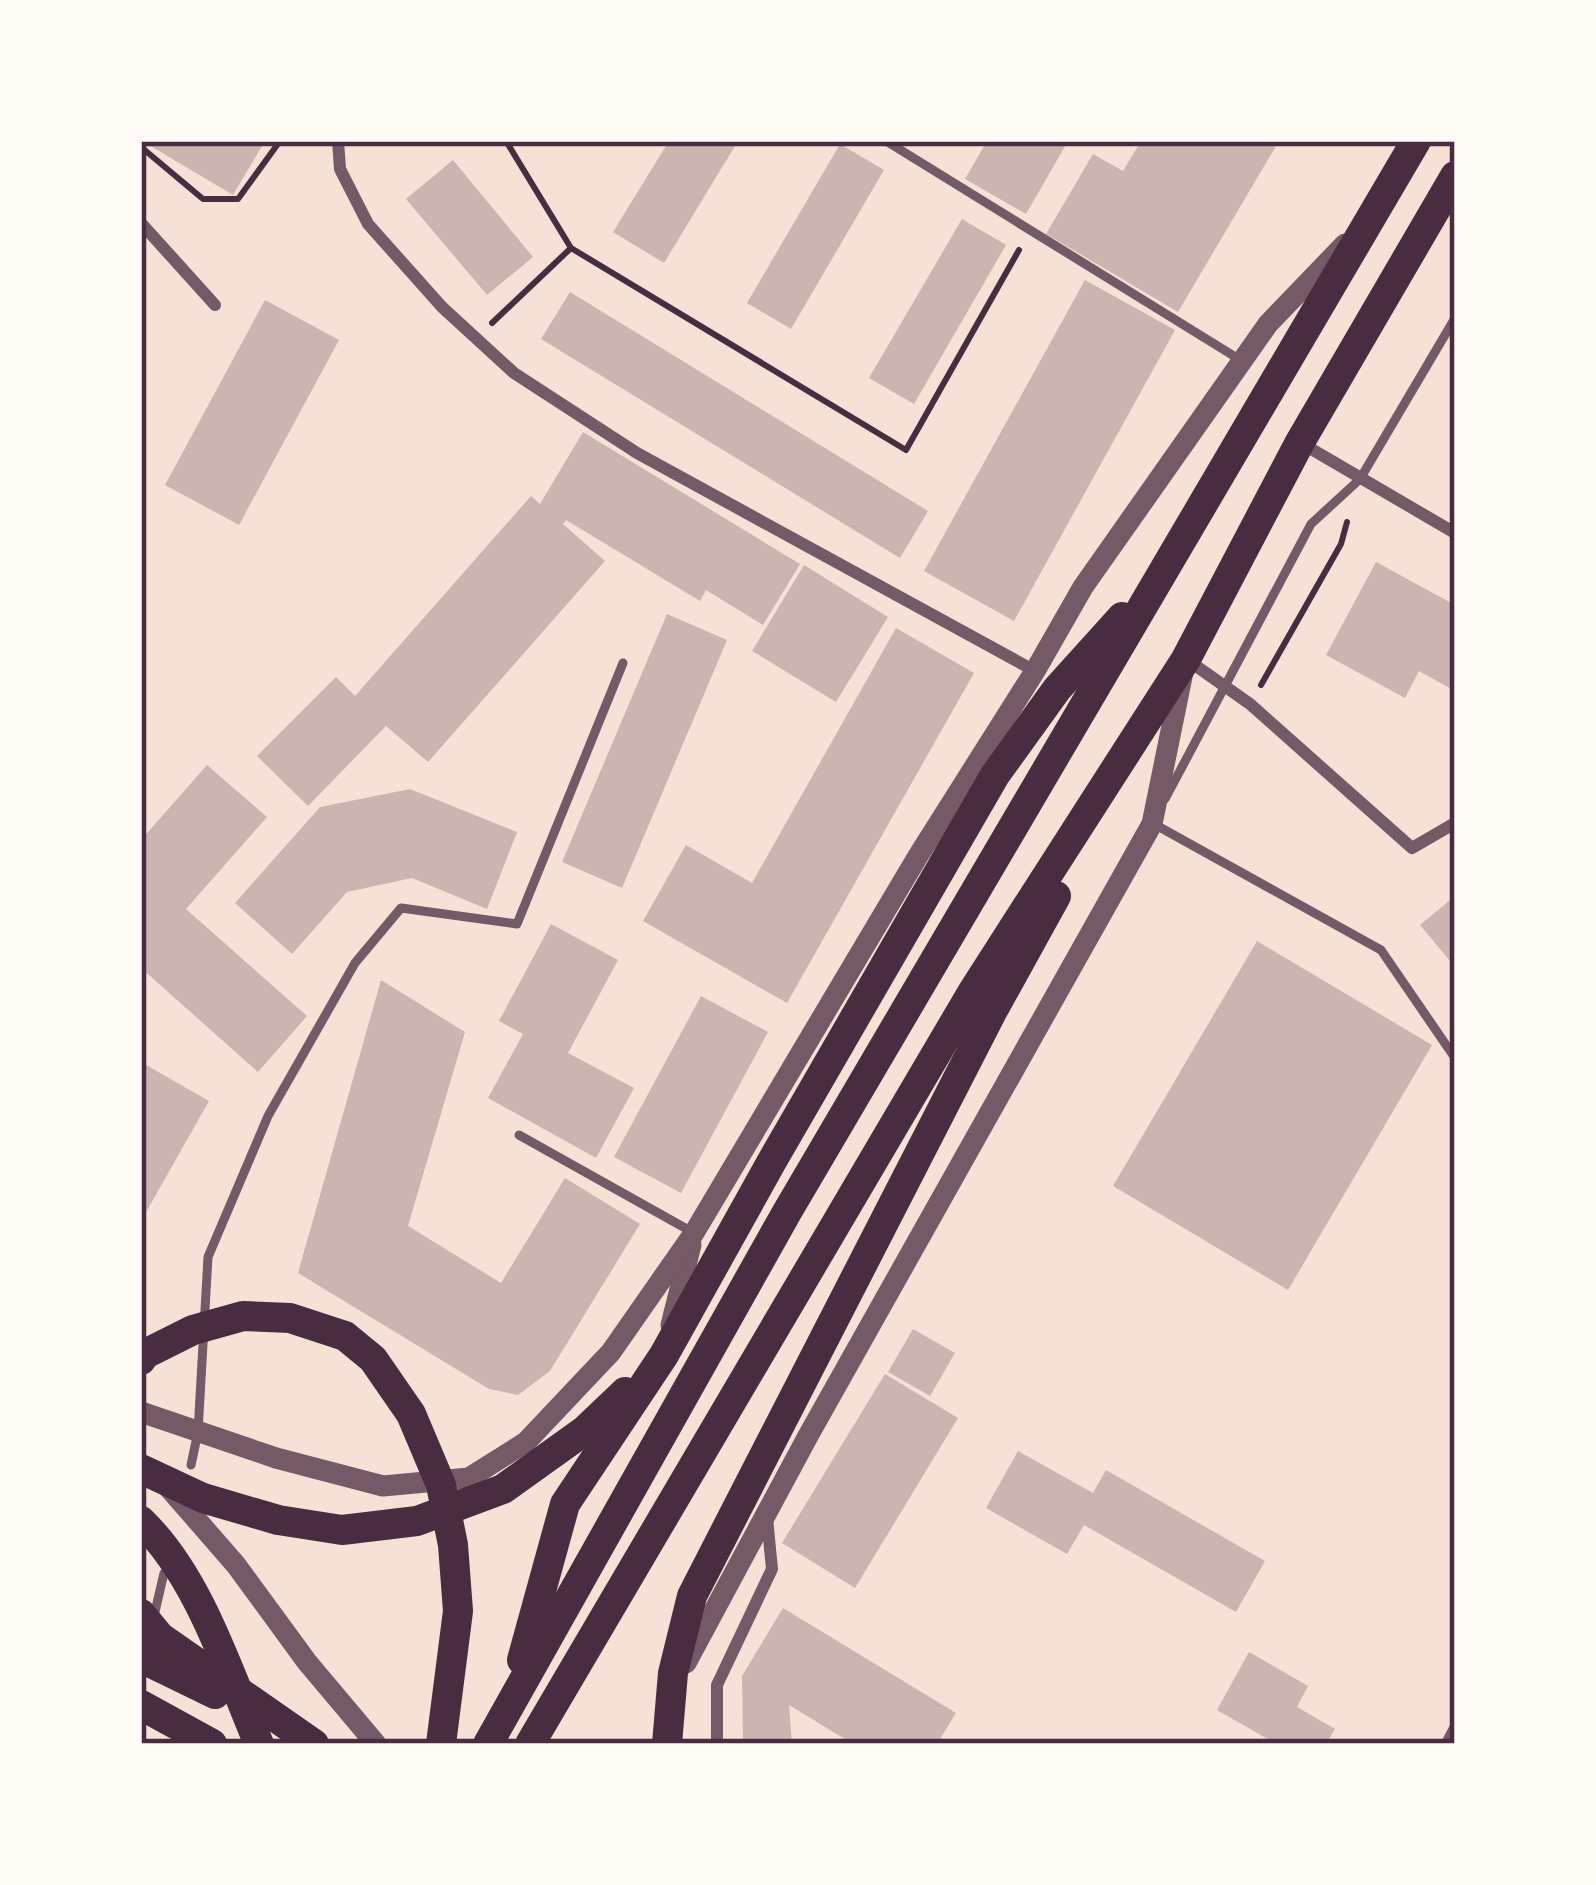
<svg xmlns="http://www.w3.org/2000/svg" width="1596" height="1885" font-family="Roboto,sans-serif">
	<rect width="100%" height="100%" fill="#f7e1d7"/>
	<g fill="#ccb4b1">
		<path d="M 152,141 L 265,141 L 233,195 L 149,145 Z"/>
		<path d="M 669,141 L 738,141 L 664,263 L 613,232 Z"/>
		<path d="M 987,141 L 1068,141 L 1026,214 L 965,179 Z"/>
		<path d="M 1141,141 L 1279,141 L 1178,312 L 1046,234 L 1093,154 L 1123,171 Z"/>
		<path d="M 840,144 L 884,170 L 791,329 L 747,303 Z"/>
		<path d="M 453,160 L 533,257 L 487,295 L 406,199 Z"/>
		<path d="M 962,219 L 1006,245 L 914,404 L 869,378 Z"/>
		<path d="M 1085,280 L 1175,330 L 1014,621 L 924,571 Z"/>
		<path d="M 570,292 L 928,511 L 900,558 L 541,339 Z"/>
		<path d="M 265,300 L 339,340 L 239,525 L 165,485 Z"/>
		<path d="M 583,432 L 800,564 L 763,625 L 706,590 L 700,601 L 566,520 L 563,524 L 605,561 L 428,762 L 386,726 L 308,806 L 257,756 L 336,677 L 355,696 L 531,496 L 540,504 Z"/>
		<path d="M 1376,562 L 1455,605 L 1455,691 L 1419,671 L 1405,698 L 1326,655 Z"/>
		<path d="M 804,565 L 888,617 L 836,702 L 752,651 Z"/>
		<path d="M 667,614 L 727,640 L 622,888 L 562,862 Z"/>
		<path d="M 896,628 L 974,673 L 787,1003 L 643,921 L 686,845 L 752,883 Z"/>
		<path d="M 207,765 L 267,817 L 186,909 L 307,1016 L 258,1072 L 141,968 L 141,840 Z"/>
		<path d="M 410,789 L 517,832 L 487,909 L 412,878 L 347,892 L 292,954 L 235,903 L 320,807 Z"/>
		<path d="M 1455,896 L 1455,967 L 1420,925 Z"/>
		<path d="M 551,924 L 618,960 L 568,1053 L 634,1088 L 596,1158 L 488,1098 L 523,1034 L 499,1021 Z"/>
		<path d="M 1257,941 L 1432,1045 L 1288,1290 L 1113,1186 Z"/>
		<path d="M 381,980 L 465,1032 L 408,1226 L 501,1283 L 565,1178 L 640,1224 L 550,1371 L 518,1395 L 489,1389 L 298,1273 Z"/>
		<path d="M 701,996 L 768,1032 L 681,1193 L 614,1157 Z"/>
		<path d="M 141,1062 L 209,1101 L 141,1221 Z"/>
		<path d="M 913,1329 L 955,1353 L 930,1396 L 888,1372 Z"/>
		<path d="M 885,1374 L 958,1418 L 855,1588 L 782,1543 Z"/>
		<path d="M 1018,1451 L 1093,1493 L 1106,1470 L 1265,1561 L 1236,1612 L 1084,1525 L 1067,1554 L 986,1508 Z"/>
		<path d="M 783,1608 L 956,1713 L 937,1744 L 853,1744 L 789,1705 L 792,1744 L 743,1744 L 742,1676 Z"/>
		<path d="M 1249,1652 L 1308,1686 L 1297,1707 L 1335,1729 L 1326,1744 L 1272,1744 L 1273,1742 L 1217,1710 Z"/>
	</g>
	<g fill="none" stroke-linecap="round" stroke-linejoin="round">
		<g stroke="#4a2c40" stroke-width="6">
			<path d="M 506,141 L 571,248 L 906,450 L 1019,250"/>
			<path d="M 141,147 L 203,199 L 238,199 L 280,141"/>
			<path d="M 492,323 L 571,248"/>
			<path d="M 1261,685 L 1341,544 L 1347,522"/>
		</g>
		<g stroke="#755966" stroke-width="9">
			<path d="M 886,141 L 1242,361"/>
			<path d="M 1165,799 L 1311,524 L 1360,479 L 1455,318"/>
			<path d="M 1154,824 L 1381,950 L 1455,1058"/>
			<path d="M 519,1135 L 694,1233"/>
			<path d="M 191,1465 L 198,1432 L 208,1257 L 268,1116 L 355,963 L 401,908 L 517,924 L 623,663"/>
			<path d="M 154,1616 L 164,1573"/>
			<path d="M 1445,1744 L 1455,1725"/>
		</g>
		<g stroke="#755966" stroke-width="12">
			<path d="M 338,141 L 340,169 L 368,224 L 442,307 L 514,373 L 637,453 L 1035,671"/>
			<path d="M 141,223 L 215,305"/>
			<path d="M 1301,443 L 1455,533"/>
			<path d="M 1189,661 L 1250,704 L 1412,848 L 1455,823"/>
			<path d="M 717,1744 L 717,1685 L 772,1569 L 767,1518"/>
		</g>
		<g stroke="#755966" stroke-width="21">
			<path d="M 671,1325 L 691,1245"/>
			<path d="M 141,1412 L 276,1458 L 383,1486 L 469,1478 L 526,1442 L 611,1352 L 694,1233 L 918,856 L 1035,671 L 1083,587 L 1268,324 L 1345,244"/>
			<path d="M 169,1488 L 236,1565 L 307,1662 L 376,1744"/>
			<path d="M 686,1663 L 808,1436 L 1152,824 L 1183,672"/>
		</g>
		<g stroke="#4a2c40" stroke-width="30">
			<path d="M 141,1360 L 145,1354 L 193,1330 L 243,1316 L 290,1318 L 345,1336 L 373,1359 L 411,1414 L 441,1485 L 453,1545 L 458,1611 L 441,1744"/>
			<path d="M 141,1469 L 203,1498 L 278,1520 L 342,1530 L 417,1521 L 503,1489 L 584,1431 L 625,1392"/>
			<path d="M 141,1521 C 199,1577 228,1671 259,1744"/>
			<path d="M 141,1614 L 160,1637 L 314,1744"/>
			<path d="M 141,1658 L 215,1694"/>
			<path d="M 522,1660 L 565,1504 L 664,1355 L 772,1161 L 995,775 L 1057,689 L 1122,617"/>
			<path d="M 141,1705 L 212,1744"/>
			<path d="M 488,1744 L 787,1212 L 1416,141"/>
			<path d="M 530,1744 L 973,991 L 1186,659 L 1300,442 L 1455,176"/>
			<path d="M 667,1744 L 673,1673 L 692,1596 L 993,1010 L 1056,896"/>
		</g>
	</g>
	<rect width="1596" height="1885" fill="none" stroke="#fffaf5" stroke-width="288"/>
	<rect x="144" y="144" width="1308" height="1597" fill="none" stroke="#4a2c40" stroke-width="4.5"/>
</svg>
